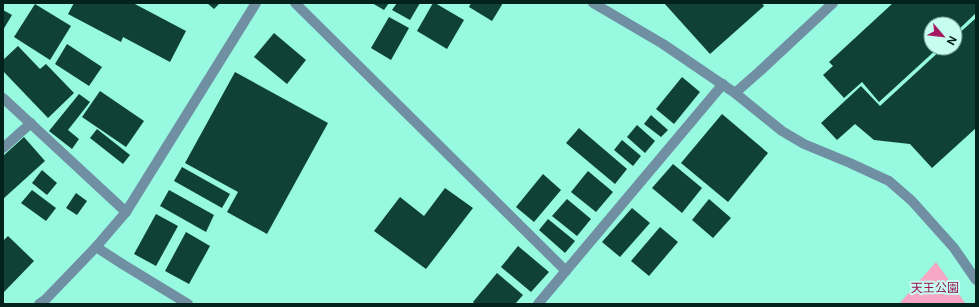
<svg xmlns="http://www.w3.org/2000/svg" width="979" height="307" font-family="Inter,'Noto Sans JP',sans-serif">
	<rect width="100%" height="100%" fill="#96f9e0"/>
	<path fill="#f6a7c4" d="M 936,262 L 966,304 L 899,304 Z"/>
	<g fill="#0f4137">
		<path d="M 74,3 L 133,3 L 186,31 L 170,62 L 123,37 L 121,42 L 68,14 Z"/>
		<path d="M 207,3 L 220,3 L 214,9 Z"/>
		<path d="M 372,3 L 389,3 L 384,10 Z"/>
		<path d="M 397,3 L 420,3 L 410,20 L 392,10 Z"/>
		<path d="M 433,3 L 435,3 L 464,20 L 447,49 L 417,31 Z"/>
		<path d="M 471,3 L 503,3 L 492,21 L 469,7 Z"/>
		<path d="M 664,3 L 762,3 L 764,6 L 710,54 Z"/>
		<path d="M 893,3 L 976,3 L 976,13 L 955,33 L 955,24 L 931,24 L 931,48 L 938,48 L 879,102 L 862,82 L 844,98 L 823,75 L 833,66 L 829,62 Z"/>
		<path d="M 35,4 L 71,26 L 50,60 L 14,37 Z"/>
		<path d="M 3,10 L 12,15 L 3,30 Z"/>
		<path d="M 389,17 L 409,28 L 391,60 L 371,48 Z"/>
		<path d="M 976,18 L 976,128 L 932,168 L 910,144 L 874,140 L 855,124 L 837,140 L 821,123 L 861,86 L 880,106 L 943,48 L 955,48 L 955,37 Z"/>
		<path d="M 274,33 L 306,60 L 287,84 L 254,57 Z"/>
		<path d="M 67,44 L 102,67 L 89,86 L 55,64 Z"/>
		<path d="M 18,46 L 40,69 L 46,64 L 74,93 L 48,118 L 3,71 L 3,60 Z"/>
		<path d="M 235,72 L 328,123 L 267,234 L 227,212 L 238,192 L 185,163 Z"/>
		<path d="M 682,77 L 700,92 L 674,124 L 656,109 Z"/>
		<path d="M 100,91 L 144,121 L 126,147 L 82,117 Z"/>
		<path d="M 79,94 L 90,102 L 68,130 L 79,139 L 72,149 L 49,131 Z"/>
		<path d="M 722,114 L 768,153 L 728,202 L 681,163 Z"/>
		<path d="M 651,115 L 668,130 L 661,137 L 644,124 Z"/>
		<path d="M 637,125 L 655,141 L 645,153 L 627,137 Z"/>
		<path d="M 579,128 L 627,169 L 615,184 L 566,143 Z"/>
		<path d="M 97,129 L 130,155 L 123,164 L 90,138 Z"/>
		<path d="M 24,137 L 45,161 L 3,199 L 3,156 Z"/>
		<path d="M 622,140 L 641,156 L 633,166 L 614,150 Z"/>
		<path d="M 673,164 L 702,188 L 682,213 L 652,188 Z"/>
		<path d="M 182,167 L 230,194 L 222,208 L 174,181 Z"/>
		<path d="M 42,170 L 57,183 L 47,195 L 32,183 Z"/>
		<path d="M 588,171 L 613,192 L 596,212 L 571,192 Z"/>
		<path d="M 543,174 L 561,190 L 534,222 L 516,207 Z"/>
		<path d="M 445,188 L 473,208 L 426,269 L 374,231 L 400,197 L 424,216 Z"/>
		<path d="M 32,190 L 56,208 L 46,221 L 21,203 Z"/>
		<path d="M 169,190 L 214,215 L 206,232 L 160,206 Z"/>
		<path d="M 76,193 L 87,201 L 77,215 L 66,208 Z"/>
		<path d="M 567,199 L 591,219 L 577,236 L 552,216 Z"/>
		<path d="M 709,199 L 731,218 L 713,238 L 692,220 Z"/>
		<path d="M 632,208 L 650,223 L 620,257 L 602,242 Z"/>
		<path d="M 156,214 L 178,226 L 156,266 L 134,254 Z"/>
		<path d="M 548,219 L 575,241 L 565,253 L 539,230 Z"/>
		<path d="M 660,227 L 678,242 L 649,276 L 631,261 Z"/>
		<path d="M 186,232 L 210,246 L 189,284 L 165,271 Z"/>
		<path d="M 8,236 L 34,261 L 3,293 L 3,241 Z"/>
		<path d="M 518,246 L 549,272 L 531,292 L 501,267 Z"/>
		<path d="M 497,273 L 523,295 L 515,304 L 475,304 L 473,302 Z"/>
	</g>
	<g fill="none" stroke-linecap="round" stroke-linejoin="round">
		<g stroke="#708fa2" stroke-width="10">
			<path d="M 295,3 L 566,271"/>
			<path d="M 593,3 L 663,44 L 735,93 L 782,131 L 804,144 L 850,163 L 889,181 L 912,201 L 954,248 L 976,280"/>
			<path d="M 735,93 L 760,71 L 833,3"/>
			<path d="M 3,98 L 126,212"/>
			<path d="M 3,148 L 31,123"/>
			<path d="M 96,247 L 124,265 L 188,304"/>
			<path d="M 39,304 L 46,299 L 96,247 L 126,212 L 256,3"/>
			<path d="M 538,304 L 723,84"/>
		</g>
	</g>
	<g text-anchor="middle" stroke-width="4" stroke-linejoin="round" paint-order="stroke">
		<g font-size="12" fill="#961557" stroke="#c6fdee">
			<text x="935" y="292">天王公園</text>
		</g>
	</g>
	<rect width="979" height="307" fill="none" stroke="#02221b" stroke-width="8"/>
	<g transform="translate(943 36) rotate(118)"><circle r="19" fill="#c6fdee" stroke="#78a59a"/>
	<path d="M0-3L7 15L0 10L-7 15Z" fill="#a41960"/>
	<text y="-6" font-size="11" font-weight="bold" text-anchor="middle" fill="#02221b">N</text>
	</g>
</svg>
